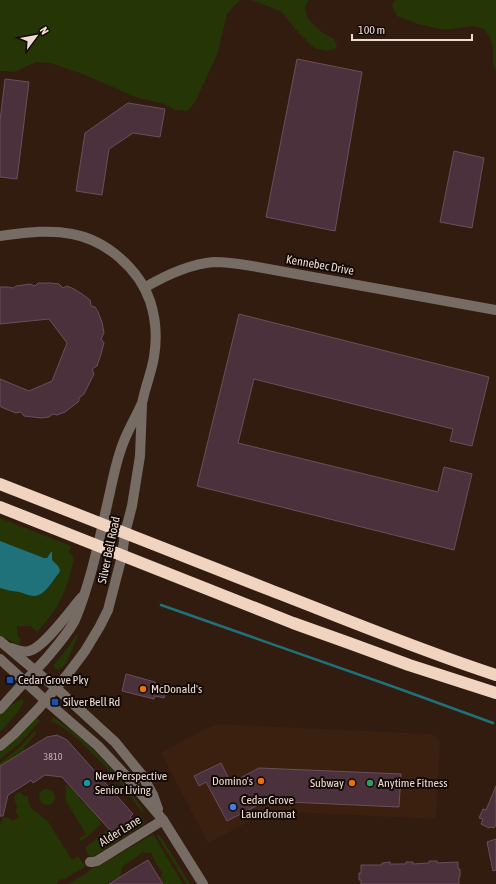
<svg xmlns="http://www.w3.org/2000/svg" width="496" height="884" font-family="'Asap Condensed',sans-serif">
	<rect width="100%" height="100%" fill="#321c10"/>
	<path fill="#3b1f0f" d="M 219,724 L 432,734 L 437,737 L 440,742 L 436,819 L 270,811 L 265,813 L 208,843 L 161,753 L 204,729 Z"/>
	<g fill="#253505">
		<path d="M 0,0 L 241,0 L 237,3 L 227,14 L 217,55 L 195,102 L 187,111 L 175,110 L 164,104 L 138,98 L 80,73 L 50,63 L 36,62 L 14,72 L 0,71 Z"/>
		<path d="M 252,0 L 309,0 L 305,7 L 307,17 L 313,24 L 323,33 L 334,39 L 337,46 L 335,49 L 327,51 L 314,48 L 296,30 L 282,12 Z"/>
		<path d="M 395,0 L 496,0 L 496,72 L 493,64 L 493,49 L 491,39 L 484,29 L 474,26 L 444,30 L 418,24 L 397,16 L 392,5 Z"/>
		<path d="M 0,518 L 71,546 L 71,548 L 68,552 L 72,555 L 74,559 C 71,570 69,580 65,590 C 59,606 48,619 37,632 L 31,626 L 17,626 L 18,637 L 21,638 L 19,645 L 0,635 Z"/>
		<path d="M 77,634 L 78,635 L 66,664 L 58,670 L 53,666 L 69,646 Z"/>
		<path d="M 22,699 L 24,701 L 18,712 L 0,732 L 0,714 L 11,705 Z"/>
		<path d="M 36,717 L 40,721 L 20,743 L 0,759 L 0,752 L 21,734 Z"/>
		<path d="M 53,717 C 90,742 119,774 144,811 L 142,812 C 128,792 113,774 96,757 C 82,743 69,729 51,721 Z"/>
		<path d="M 35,731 L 36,734 L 25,746 L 24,750 L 0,766 L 0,763 L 20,747 Z"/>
		<path d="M 67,785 C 69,788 72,788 74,791 C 78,794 80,800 84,803 C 90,809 100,816 101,824 L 88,836 L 81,841 L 80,840 L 80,838 L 86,834 L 67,803 C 65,797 67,791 65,786 Z"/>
		<circle cx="47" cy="797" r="8"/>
		<path d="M 20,792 L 23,795 L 28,797 C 29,814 39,810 45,820 L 47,820 L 72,860 L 78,856 L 82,862 L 86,866 L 66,878 L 58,881 L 57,884 L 0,884 L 0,824 L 3,817 L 9,818 L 12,821 L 19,817 L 16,812 L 17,807 L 14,798 L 15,795 Z"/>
		<path d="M 141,816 L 145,823 L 144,824 L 92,857 L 89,856 L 86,851 L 86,847 L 109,828 L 113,832 L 116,829 L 118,831 L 124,826 L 126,828 Z"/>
		<path d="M 153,834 L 183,884 L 164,884 L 160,878 L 162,873 L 152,856 L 152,853 L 142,852 L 138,856 L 123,866 C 121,869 122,874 120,877 L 115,879 L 106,884 L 68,884 L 87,873 L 92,868 L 99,866 Z"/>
		<path d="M 158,834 L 161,837 L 190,884 L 187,884 L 183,878 L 157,836 Z"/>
	</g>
	<path fill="#20727a" d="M 0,541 L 44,558 L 47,558 L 51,552 L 52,552 L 52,560 L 58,566 L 60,570 L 59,573 C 52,581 45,596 34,596 C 29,596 24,593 19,592 C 12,591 6,590 0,588 Z"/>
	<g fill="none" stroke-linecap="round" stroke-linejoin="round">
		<path stroke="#20727a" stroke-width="2.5" d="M 161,605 L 397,688 L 493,723"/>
	</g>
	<g fill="#4a313c" stroke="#6a4f5b">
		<path d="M 297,59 L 362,72 L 335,231 L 266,217 Z"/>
		<path d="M 5,79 L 29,82 L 17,179 L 0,177 L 0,121 Z"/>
		<path d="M 128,103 L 165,109 L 160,137 L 133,133 L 109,149 L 102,195 L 76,191 L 85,133 Z"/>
		<path d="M 454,151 L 484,158 L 472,228 L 440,222 Z"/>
		<path d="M 38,283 L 51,283 L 59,284 L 63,288 L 67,286 L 74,289 L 82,294 L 90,300 L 91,306 L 95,307 L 98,312 L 102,322 L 104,333 L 101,339 L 104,343 L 101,354 L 97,366 L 92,369 L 94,374 L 84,394 L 79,398 L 79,401 L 78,402 L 65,412 L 57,415 L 53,414 L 49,417 L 41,418 L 24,416 L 21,412 L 16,413 L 1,407 L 0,405 L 0,379 L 29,391 L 52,381 L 67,343 L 49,319 L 0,324 L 0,287 L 8,287 L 13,288 L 16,286 L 30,284 L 35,286 Z"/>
		<path d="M 239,314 L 489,377 L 472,446 L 450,441 L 453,429 L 254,379 L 238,443 L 438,492 L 444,467 L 472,474 L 454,550 L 197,486 Z"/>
		<path d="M 126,674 L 155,682 L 156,684 L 164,686 L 163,691 L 166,692 L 164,698 L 155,696 L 154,699 L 122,691 Z"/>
		<path d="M 57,735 L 67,740 L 133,814 L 130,817 L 132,819 L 118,831 L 116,829 L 113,832 L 109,829 L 62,777 L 45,775 L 33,783 L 31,780 L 30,781 L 8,795 L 3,816 L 0,816 L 0,766 L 47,737 Z"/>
		<path d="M 221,763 L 231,783 L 259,768 L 401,774 L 399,807 L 266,801 L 227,821 L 206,782 L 199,786 L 194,776 Z"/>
		<path d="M 496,786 L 496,825 L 494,828 L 491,827 L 489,828 L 481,824 L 483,819 L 479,818 L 483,809 L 486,810 Z"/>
		<path d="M 496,839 L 496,870 L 493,871 L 487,842 Z"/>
		<path d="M 148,860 L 163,884 L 109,884 L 133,869 Z"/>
		<path d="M 429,861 L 437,861 L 437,863 L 458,862 L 458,869 L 460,869 L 460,877 L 459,877 L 459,884 L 361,884 L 361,880 L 359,880 L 359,873 L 361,873 L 361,865 L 382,865 L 382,863 L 390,862 L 390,864 L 406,864 L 406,862 L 413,862 L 413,864 L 429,863 Z"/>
	</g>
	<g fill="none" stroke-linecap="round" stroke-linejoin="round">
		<g stroke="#776c64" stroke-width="10">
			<path d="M 0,236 C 24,233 48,229 72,234 C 106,240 139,269 150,301 C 156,319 157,339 154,357 C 152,369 148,380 145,391 C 144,395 143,399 142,403 C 135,419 126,433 121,449 C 116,463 113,478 110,492 C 104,518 99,543 92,569 C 87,587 82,605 74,622 C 66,636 55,648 45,660 C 30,676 15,692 0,709"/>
			<path d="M 144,288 C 166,275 189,264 214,262 C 227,262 240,264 252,266 L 496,310"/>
			<path d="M 0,641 L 56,688 L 115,742 L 142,775 L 153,795 L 158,809"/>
			<path d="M 11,648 C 16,650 23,653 29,651 C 44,648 71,609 82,597"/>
			<path d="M 0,659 L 45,700 L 98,746 L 127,777 L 163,820 L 203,884"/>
			<path d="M 0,746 L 14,734 L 39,708 L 67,675 L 85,651 L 100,626 L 108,610 L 122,556 L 125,533 L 132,506 L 140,456 L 142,405"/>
			<path d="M 90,862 L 93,862 L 97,861 L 163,820"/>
		</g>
		<g stroke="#f0d4c0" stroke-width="12">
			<path d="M 0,484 C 90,519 180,555 270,590 C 345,619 419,650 496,675"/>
			<path d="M 0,507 L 293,623 L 349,643 L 409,665 L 496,693"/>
		</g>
	</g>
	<g fill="#1a4fb4" stroke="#130905" stroke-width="1.5">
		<rect x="6" y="676" width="8" height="8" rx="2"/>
		<rect x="51" y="698" width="8" height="8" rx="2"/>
	</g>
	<g fill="#e8710a" stroke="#130905" stroke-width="1.5">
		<circle cx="143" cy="689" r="4"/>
		<circle cx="261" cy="781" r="4"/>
		<circle cx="352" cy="783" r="4"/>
	</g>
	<circle fill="#0f9aa8" stroke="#130905" stroke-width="1.5" cx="87" cy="783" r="4"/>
	<circle fill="#2e9e5b" stroke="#130905" stroke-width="1.5" cx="370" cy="783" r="4"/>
	<circle fill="#3f7fe0" stroke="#130905" stroke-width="1.5" cx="233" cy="807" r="4"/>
	<g text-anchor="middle" stroke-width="4" stroke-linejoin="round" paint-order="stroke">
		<g font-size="10" fill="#c4b1ae">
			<text x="53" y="760">3810</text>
		</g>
		<g font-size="12" fill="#ecdcd4" stroke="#130905">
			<text transform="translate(320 265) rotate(10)" y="4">Kennebec Drive</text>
			<text transform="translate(109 550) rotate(-78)" y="4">Silver Bell Road</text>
			<text transform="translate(120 831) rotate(-32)" y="4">Alder Lane</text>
		</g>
		<g font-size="12" fill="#ecdcd4" stroke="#130905" text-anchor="start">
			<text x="18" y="684">Cedar Grove Pky</text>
			<text x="151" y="693">McDonald's</text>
			<text x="63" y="706">Silver Bell Rd</text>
			<text x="95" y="780">New Perspective<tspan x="95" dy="14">Senior Living</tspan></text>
			<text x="253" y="785" text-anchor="end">Domino's</text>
			<text x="344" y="787" text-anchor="end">Subway</text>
			<text x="378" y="787">Anytime Fitness</text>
			<text x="241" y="804">Cedar Grove<tspan x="241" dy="14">Laundromat</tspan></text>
		</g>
	</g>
	<g transform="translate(36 36) rotate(58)" stroke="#130905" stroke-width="3" paint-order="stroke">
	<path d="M0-3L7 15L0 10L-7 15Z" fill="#ecdcd4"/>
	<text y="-6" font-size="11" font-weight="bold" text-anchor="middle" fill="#ecdcd4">N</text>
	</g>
	<path d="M352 34v6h120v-6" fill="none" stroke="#ecdcd4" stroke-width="2"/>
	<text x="358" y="34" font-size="12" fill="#ecdcd4" stroke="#130905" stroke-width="3" paint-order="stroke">100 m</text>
</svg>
